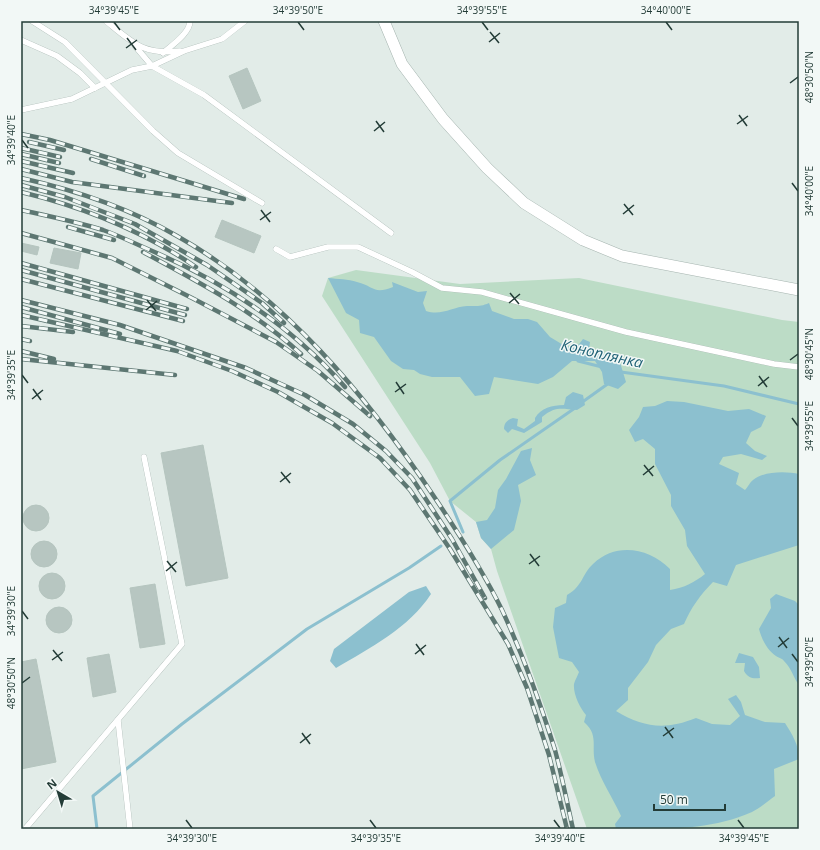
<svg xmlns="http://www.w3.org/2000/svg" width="820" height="850" font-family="'Open Sans',sans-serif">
	<rect width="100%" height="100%" fill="#e2ece8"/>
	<path fill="#bcdcc6" d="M 356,270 L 460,284 L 579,278 L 782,320 L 799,322 L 799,829 L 587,829 L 497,571 L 491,549 L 481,538 L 476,522 L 450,501 L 430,463 L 322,296 L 328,278 Z"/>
	<g fill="#8cc0cf">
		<path d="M 328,278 C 338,279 348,279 357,282 C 374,286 373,295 393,287 L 392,282 L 418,292 L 427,291 L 423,303 L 426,311 C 442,316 452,307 467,306 C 476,306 480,307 489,303 L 492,311 L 514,319 L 528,319 L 537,322 L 550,337 L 565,346 L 576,348 L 583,339 L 590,342 L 589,349 L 600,354 L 618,356 L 626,382 L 618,389 L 604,384 L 602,372 L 595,361 L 572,361 L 553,377 L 538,384 L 494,377 L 489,394 L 475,396 L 460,377 L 432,377 L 420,374 L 414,370 L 403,369 L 391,361 L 374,337 L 360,333 L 359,320 L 346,313 Z"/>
		<path d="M 573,392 L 583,395 L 585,405 L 577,410 C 561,409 556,406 542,417 L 542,422 L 524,433 L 512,429 L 508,433 L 504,429 C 504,423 507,420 513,418 L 518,419 L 517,426 L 524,429 L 535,421 L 535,418 C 541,408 552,405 564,405 L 566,397 Z"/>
		<path d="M 667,401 L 684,402 L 728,411 L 749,409 L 766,416 L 761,427 L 751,432 L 746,443 L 755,451 L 767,456 L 762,460 L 741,454 L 723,457 L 719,464 L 739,473 L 736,484 L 745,490 C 748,487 750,482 753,480 C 764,471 786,471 799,474 L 799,545 L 736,565 L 727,586 L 713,582 C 700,595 691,608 684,624 L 671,629 L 656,645 L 648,662 L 628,688 L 628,700 L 616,711 C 644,728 666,730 696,718 L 712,724 L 730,725 L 740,716 L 728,699 L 736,695 L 741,702 L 745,715 L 765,722 L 785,723 C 792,734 799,745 799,759 L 774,769 L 775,796 C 768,801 760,808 752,812 C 709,831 662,829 616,829 L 615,824 L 621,816 C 613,798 601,781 595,762 C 591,746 599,735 584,722 L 586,715 C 580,708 573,694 574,684 C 575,680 578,675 579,672 L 572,662 L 559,658 L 553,627 L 555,608 L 566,603 L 567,595 C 583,586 582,574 593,564 C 616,542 649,548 670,569 L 670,590 C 684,588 695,582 705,574 L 687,546 L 685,530 L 671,506 L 671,495 L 655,464 L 655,449 L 643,439 L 635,442 L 629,430 L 639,417 L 643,407 L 655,406 Z"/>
		<path d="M 532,448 L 530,460 L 536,475 L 518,485 L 521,501 L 514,530 L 491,549 L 481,538 L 476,522 L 487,520 L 495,508 L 498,490 L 506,479 L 521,451 Z"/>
		<path d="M 426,586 L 431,594 C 409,628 370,648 336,668 L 330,661 L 334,649 L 409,592 Z"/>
		<path d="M 776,594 L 795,601 L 799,605 L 799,685 C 793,677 792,669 784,661 C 782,658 779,658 776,656 C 767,650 762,640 759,629 L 771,608 L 770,599 Z"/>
		<path d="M 739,653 L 753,657 L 759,667 L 760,678 C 753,679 748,678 744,671 L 745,663 L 735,663 Z"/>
	</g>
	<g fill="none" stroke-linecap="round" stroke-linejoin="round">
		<g stroke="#8cc0cf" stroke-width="3">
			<path d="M 578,361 L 602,367"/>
			<path d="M 621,372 L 724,386 L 799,404"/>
			<path d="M 581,403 L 609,383"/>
			<path d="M 463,532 L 450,501 L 500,460 L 575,408"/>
			<path d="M 97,829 L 93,796 L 182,724 L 307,629 L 409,568 L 441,546"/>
		</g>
	</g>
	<g fill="#b7c6c1" stroke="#b5c5bf">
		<path d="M 247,68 L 261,101 L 243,109 L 229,76 Z"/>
		<path d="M 222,220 L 261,236 L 254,253 L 215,237 Z"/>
		<path d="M 21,243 L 39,247 L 37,255 L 21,251 Z"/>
		<path d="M 54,248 L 81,253 L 78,269 L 50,263 Z"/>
		<path d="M 203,445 L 228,578 L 186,586 L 161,453 Z"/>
		<circle cx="36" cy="518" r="13"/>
		<circle cx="44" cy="554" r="13"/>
		<circle cx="52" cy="586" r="13"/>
		<path d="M 155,584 L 165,644 L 140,648 L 130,588 Z"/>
		<circle cx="59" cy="620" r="13"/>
		<path d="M 109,654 L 116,692 L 93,697 L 87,658 Z"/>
		<path d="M 36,659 L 56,762 L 21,769 L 21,662 Z"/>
	</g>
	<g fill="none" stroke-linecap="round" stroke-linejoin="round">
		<g stroke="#a5b4af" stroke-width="6">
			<g id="service">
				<path d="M 32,21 L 65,42 L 153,131 L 178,153 L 262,203"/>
				<path d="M 106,21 C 133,43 143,55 180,51"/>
				<path d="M 21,40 L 57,56 L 80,73 L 95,88"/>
				<path d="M 135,46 L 152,66 L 204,95 L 391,233"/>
				<path d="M 163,53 C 172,45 190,33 190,21"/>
				<path d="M 21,110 L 72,99 L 132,70 L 152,66 L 184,51 L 222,39 L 245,21"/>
				<path d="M 276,249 L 290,257 L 328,247 L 358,247 L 412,272 L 442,288 L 482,292 L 626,332 L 774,364 L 799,367"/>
				<path d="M 118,720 L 130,829"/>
				<path d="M 25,829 L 182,644 L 144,457"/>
			</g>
		</g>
		<g stroke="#a5b4af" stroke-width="12">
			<path id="minor" d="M 384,21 L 402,64 L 443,119 L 487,168 L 524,203 L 583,240 L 622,256 L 799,290"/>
		</g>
		<use href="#service" stroke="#fff" stroke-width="5.5"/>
		<use href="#minor" stroke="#fff" stroke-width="11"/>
		<g stroke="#5d7772" stroke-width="4.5">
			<g id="rail">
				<path d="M 21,134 L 50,140 L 244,199"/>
				<path d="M 29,142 L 64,150"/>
				<path d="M 21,148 L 60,157"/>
				<path d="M 21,154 L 59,163"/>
				<path d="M 91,159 L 144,176"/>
				<path d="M 21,161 L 73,173"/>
				<path d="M 21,169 L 72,182 L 232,203"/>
				<path d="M 21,178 C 75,190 129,208 177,236 C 285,297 367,396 435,498 C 459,534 483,571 502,610 C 523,655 540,702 555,750 C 562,776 567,803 573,829"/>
				<path d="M 21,185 L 65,197 L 135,224 L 207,265 L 262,303 L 284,323"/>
				<path d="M 21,192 C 83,207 143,231 196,267"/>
				<path d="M 21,210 C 48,216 77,222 103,230 C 117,235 130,241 143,247 C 219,279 290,324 345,387"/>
				<path d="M 68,227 L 114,240"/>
				<path d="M 21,233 L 112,258 L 192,298 L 276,342 L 318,371 L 370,416"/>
				<path d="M 143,252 C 199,282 254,311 301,354"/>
				<path d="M 21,263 L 187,309"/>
				<path d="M 21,270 L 185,315"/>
				<path d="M 21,279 L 183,321"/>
				<path d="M 21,300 L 120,325 L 246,368 L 305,395 L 353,424 L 386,451 L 412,478 L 452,539 L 485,598"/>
				<path d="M 21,307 L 120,334"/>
				<path d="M 21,315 L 177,351 L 232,371 L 278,392 L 332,423 L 380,458 L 410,490 L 450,549 L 508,644 L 527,688 L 549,755 L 567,829"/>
				<path d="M 21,326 L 73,332"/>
				<path d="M 21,339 L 30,341"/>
				<path d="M 21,351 L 54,359"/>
				<path d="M 21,359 L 175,375"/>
			</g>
		</g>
		<use href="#rail" stroke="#f2f8f6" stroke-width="3" stroke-dasharray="9" stroke-linecap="butt"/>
	</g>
	<path fill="none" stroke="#233c37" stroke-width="1.5" d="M 114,22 L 120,30M 298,22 L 304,30M 482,22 L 488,30M 666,22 L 672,30M 490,32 L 499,43M 127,38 L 136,50M 489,42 L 500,33M 126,48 L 137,40M 790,83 L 798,77M 739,115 L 747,126M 376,121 L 384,132M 737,124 L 748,116M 374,131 L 385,122M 22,140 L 28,148M 792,183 L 798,191M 624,204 L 633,215M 261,210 L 270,222M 623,214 L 634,205M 260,220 L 271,212M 510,293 L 519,304M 147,300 L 156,311M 509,303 L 520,294M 146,310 L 157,301M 790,360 L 798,354M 22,375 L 28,383M 759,376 L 767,387M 396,382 L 404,394M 758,386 L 769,377M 33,389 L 41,400M 395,392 L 406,384M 32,399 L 43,390M 792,418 L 798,426M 644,465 L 653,476M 281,472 L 290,483M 643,475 L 654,466M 280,482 L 291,473M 530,554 L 539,566M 167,561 L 176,572M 529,564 L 540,556M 166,571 L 177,562M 22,611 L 28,619M 779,637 L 787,648M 416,644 L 424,655M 778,647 L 789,638M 53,650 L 62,661M 415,654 L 426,645M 792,654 L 798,662M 52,660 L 63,652M 22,683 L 30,677M 665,727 L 673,738M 302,733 L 310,744M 663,736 L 674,728M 300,743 L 311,734M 186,820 L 192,828M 370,820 L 376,828M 554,820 L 560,828M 738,820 L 744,828"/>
	<g text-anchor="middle" stroke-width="3" stroke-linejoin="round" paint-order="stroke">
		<g font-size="15" font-style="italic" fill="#1f6276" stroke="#f2f8f6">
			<text transform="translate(602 354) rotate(13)" y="5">Коноплянка</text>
		</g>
	</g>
	<rect width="820" height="850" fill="none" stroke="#f2f8f6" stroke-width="44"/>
	<g transform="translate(58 792) rotate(322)" stroke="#f2f8f6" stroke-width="3" paint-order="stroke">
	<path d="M0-3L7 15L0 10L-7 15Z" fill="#233c37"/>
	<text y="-6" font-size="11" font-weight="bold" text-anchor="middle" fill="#233c37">N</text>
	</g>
	<path d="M654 804v6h71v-6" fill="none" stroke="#233c37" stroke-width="2"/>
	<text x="660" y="804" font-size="12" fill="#233c37" stroke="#f2f8f6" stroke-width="3" paint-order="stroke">50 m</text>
	<rect x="22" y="22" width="776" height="806" fill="none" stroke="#233c37" stroke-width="1.5"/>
	<g font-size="10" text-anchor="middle" fill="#233c37">
		<text x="114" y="14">34°39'45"E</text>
		<text x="298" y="14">34°39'50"E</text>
		<text x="482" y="14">34°39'55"E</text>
		<text x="666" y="14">34°40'00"E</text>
		<text transform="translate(809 77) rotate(-90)" y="4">48°30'50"N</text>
		<text transform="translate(11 140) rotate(-90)" y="4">34°39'40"E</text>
		<text transform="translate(809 191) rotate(-90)" y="4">34°40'00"E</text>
		<text transform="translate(809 354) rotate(-90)" y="4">48°30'45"N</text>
		<text transform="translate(11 375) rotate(-90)" y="4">34°39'35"E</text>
		<text transform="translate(809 426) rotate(-90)" y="4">34°39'55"E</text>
		<text transform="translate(11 611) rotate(-90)" y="4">34°39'30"E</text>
		<text transform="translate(809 662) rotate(-90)" y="4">34°39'50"E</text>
		<text transform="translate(11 683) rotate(-90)" y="4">48°30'50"N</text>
		<text x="192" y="842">34°39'30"E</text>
		<text x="376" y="842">34°39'35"E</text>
		<text x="560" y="842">34°39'40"E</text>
		<text x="744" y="842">34°39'45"E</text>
	</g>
</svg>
